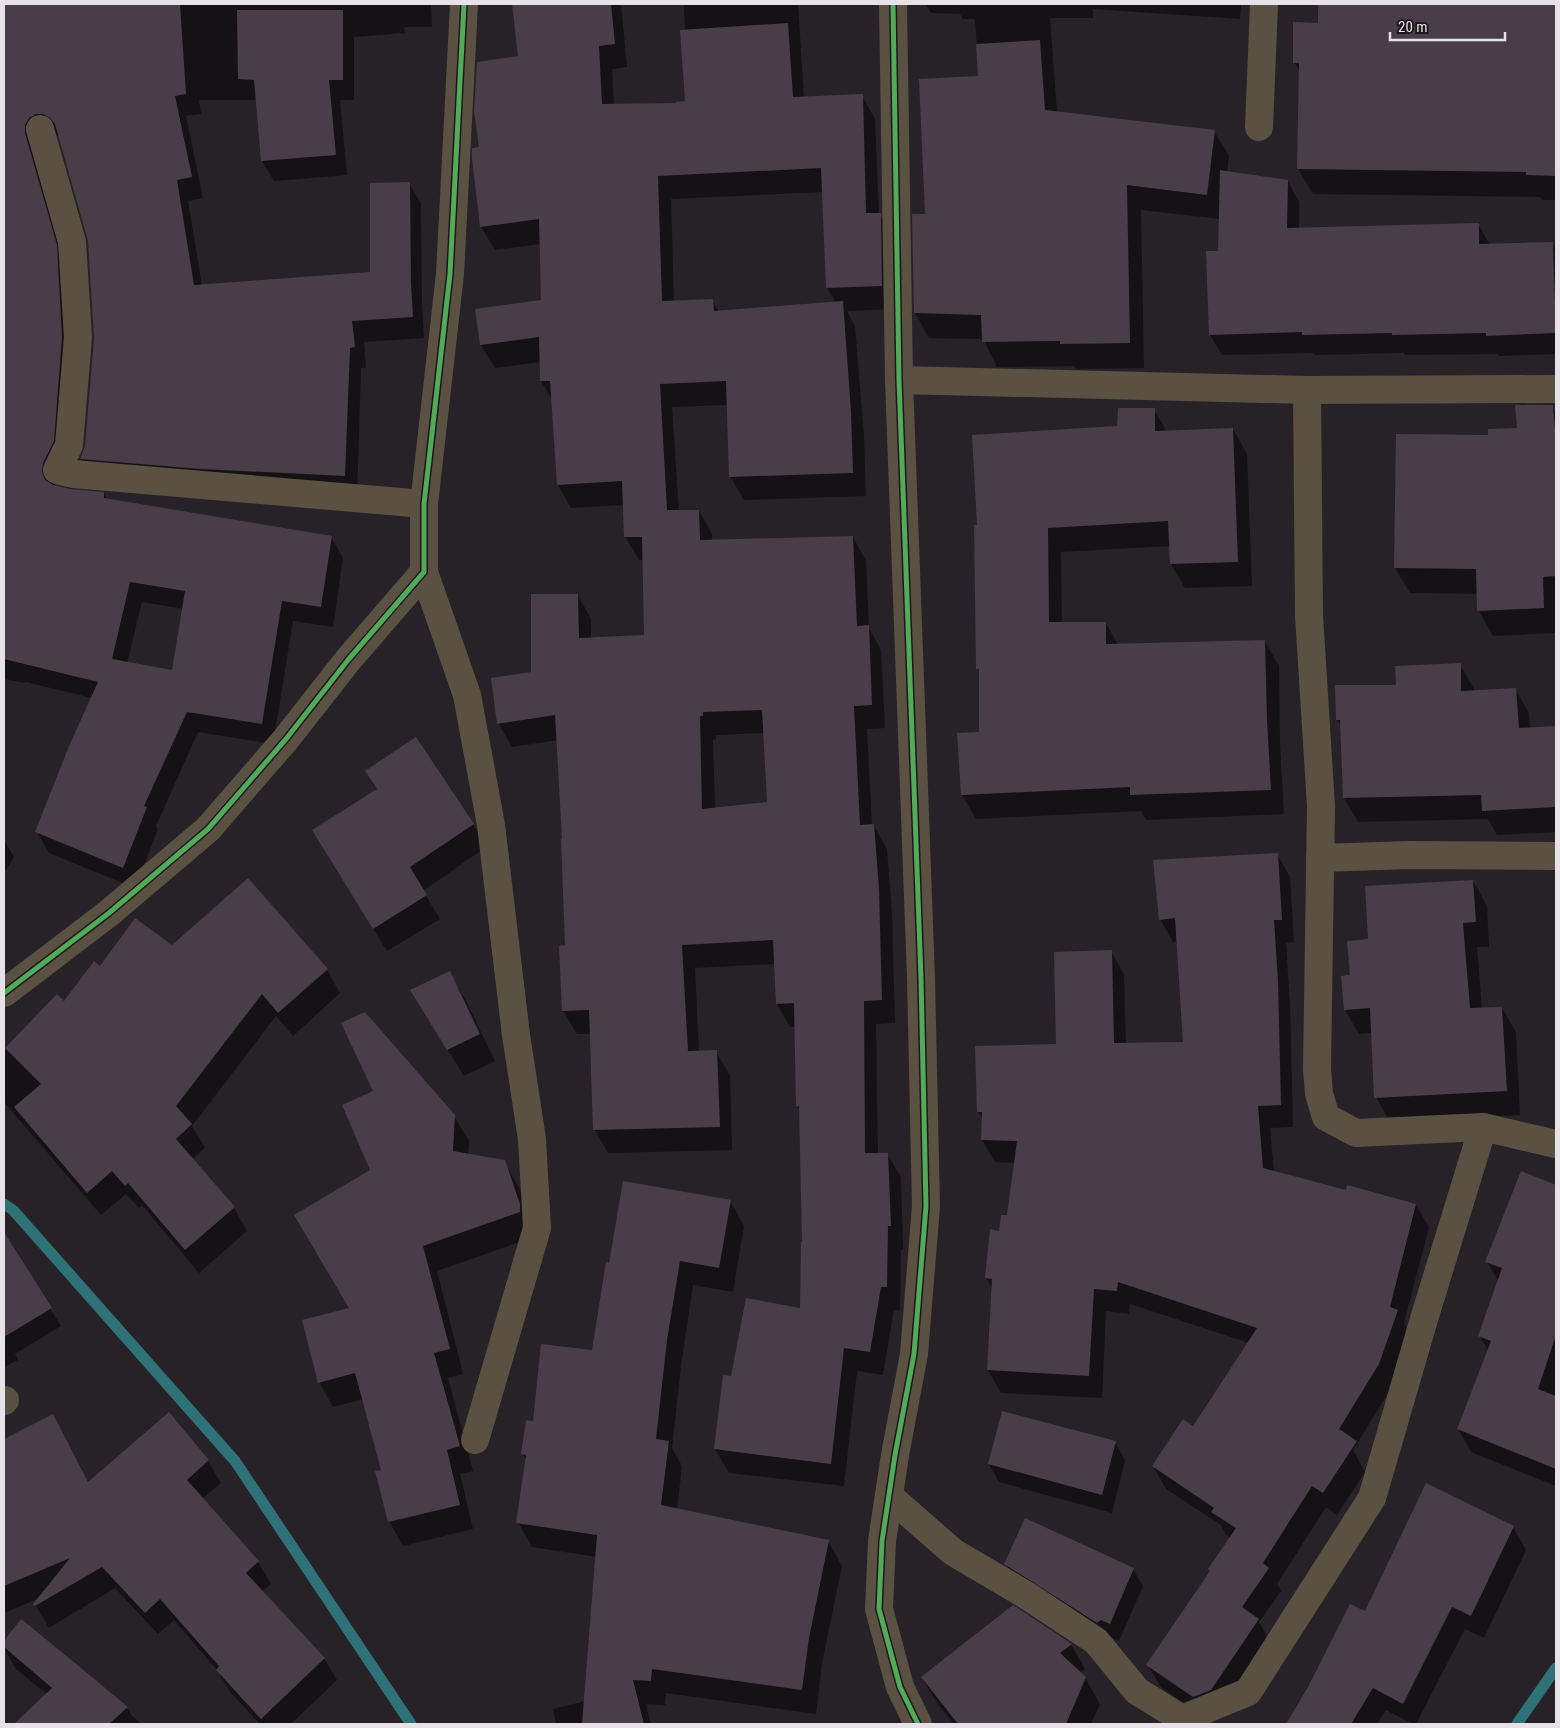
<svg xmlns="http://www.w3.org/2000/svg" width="1560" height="1728" font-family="'Roboto Condensed',sans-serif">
	<rect width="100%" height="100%" fill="#262227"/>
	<g fill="#0007" fill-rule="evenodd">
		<path d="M 4,4 L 431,4 L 432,27 L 404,27 L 405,33 L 354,37 L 354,100 L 340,100 L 347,175 L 274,181 L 262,161 L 257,100 L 199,100 L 201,114 L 186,116 L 203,198 L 188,201 L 202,286 L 372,273 L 409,183 L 421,204 L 422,304 L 424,338 L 364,342 L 366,368 L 361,368 L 357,496 L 93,479 L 81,459 L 86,447 L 95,338 L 89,241 L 59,136 L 48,134 L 68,266 L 65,462 L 54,487 L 70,490 L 104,493 L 107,500 L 331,537 L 343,558 L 333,627 L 293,621 L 273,744 L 198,732 L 156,826 L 158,829 L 135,888 L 49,853 L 37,832 L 92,698 L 26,682 L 25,683 L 4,679 ZM 142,602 L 184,609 L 173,672 L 127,663 Z"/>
		<path d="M 513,4 L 621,4 L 627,67 L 612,69 L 614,105 L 687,103 L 684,4 L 798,4 L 804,98 L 862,96 L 875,119 L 879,215 L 880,215 L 894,238 L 895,309 L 847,311 L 855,326 L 864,436 L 866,496 L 744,500 L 730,476 L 728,405 L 672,407 L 679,511 L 699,511 L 712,534 L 712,541 L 853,537 L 866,561 L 869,628 L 881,650 L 885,728 L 867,729 L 872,826 L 874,826 L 887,849 L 892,913 L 895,1023 L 876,1024 L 878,1154 L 887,1154 L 901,1177 L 903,1249 L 901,1250 L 900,1310 L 894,1310 L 883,1375 L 857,1371 L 844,1486 L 729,1473 L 715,1449 L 732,1378 L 801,1309 L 804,1243 L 800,1111 L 797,1106 L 796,1027 L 790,1027 L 777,1004 L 775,964 L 695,968 L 699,1052 L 716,1052 L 730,1075 L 732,1150 L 608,1153 L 595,1130 L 591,1034 L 577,1034 L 563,1011 L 566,946 L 564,840 L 558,740 L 512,747 L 498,723 L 533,674 L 578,595 L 591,619 L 591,639 L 645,637 L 644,560 L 639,560 L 625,536 L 624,505 L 571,508 L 558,485 L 553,401 L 541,381 L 541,362 L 495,368 L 481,345 L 476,310 L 543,301 L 541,244 L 495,250 L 481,227 L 481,148 L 519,58 ZM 823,192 L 827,288 L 836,303 L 719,312 L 712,300 L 674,302 L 671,199 ZM 764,733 L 768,803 L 715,809 L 713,740 L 716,739 L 716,735 Z"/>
		<path d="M 925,4 L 1241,4 L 1240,19 L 1093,9 L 1093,18 L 1050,18 L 1057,113 L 1214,131 L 1229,156 L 1227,172 L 1288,181 L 1299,202 L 1299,229 L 1478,224 L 1490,245 L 1553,243 L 1556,249 L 1556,354 L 1499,356 L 1498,354 L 1405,355 L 1404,353 L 1315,355 L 1314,353 L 1222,355 L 1210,335 L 1220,252 L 1220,219 L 1141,210 L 1144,368 L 1076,369 L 1074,366 L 997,367 L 983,339 L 929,338 L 915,313 L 927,216 L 979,78 L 975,19 L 963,19 L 960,14 L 931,13 Z"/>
		<path d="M 1319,4 L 1556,4 L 1556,200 L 1542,200 L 1540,197 L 1313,194 L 1298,169 L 1300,72 L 1295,63 L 1319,24 Z"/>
		<path d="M 1552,406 L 1556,413 L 1556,633 L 1493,636 L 1479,611 L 1478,594 L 1410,593 L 1395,568 L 1490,437 L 1518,429 Z"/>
		<path d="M 1154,410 L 1167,432 L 1233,429 L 1247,454 L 1252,586 L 1185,588 L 1171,564 L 1170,546 L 1061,552 L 1062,623 L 1106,623 L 1118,645 L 1265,642 L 1279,666 L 1280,745 L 1284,814 L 1146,820 L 1141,811 L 976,819 L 962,795 L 980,733 L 980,673 L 977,668 L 978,526 L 1119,427 Z"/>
		<path d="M 1460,665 L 1474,689 L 1474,692 L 1515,689 L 1529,713 L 1530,729 L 1556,728 L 1556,832 L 1497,835 L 1488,819 L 1358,822 L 1344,798 L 1342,728 L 1337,720 L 1337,686 L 1397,686 Z"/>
		<path d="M 366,772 L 473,824 L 486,847 L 423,891 L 440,919 L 387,951 L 327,854 L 377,791 Z"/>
		<path d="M 4,840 L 14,857 L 4,873 Z"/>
		<path d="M 1277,854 L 1290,877 L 1294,942 L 1286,943 L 1290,1005 L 1293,1127 L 1270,1128 L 1274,1172 L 1346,1192 L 1416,1205 L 1429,1227 L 1404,1323 L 1410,1334 L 1392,1387 L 1353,1450 L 1365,1472 L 1337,1515 L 1326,1507 L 1277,1584 L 1281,1591 L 1259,1622 L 1271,1643 L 1207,1720 L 1161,1687 L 1148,1665 L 1211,1572 L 1231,1538 L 1226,1535 L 1221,1525 L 1166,1489 L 1153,1466 L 1194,1428 L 1249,1343 L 1130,1304 L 1129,1314 L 1106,1311 L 1102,1398 L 1001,1393 L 988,1370 L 993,1289 L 986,1278 L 1000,1232 L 1008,1217 L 1016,1163 L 995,1162 L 982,1140 L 983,1119 L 978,1112 L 1057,1046 L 1111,951 L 1124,974 L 1126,1044 L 1185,1043 L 1178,941 L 1173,942 L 1160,919 Z"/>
		<path d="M 1473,881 L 1487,906 L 1489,947 L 1477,947 L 1482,1009 L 1502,1008 L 1516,1032 L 1520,1115 L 1390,1122 L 1376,1097 L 1372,1033 L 1359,1034 L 1345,1010 L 1352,976 L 1370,940 Z"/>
		<path d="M 172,946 L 327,970 L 340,993 L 293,1036 L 276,1016 L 192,1126 L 205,1148 L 192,1159 L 234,1208 L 247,1231 L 199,1273 L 142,1205 L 139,1208 L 126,1194 L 101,1215 L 4,1102 L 4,1051 L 57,996 L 64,1003 L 101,968 Z"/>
		<path d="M 449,972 L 465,999 L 495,1061 L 464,1076 L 427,1017 Z"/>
		<path d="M 454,1116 L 469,1141 L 468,1155 L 504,1162 L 519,1187 L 534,1230 L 534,1237 L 437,1271 L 463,1374 L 448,1378 L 473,1471 L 460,1474 L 473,1529 L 403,1546 L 389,1521 L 383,1471 L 364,1399 L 333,1407 L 319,1382 L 350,1308 L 372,1170 Z"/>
		<path d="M 1522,1173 L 1556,1186 L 1556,1486 L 1471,1452 L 1458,1429 L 1488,1351 L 1480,1336 L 1499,1282 L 1487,1262 Z"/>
		<path d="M 730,1201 L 744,1226 L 733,1292 L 693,1285 L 681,1366 L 672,1448 L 682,1466 L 677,1510 L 828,1541 L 842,1566 L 822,1663 L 816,1714 L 666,1693 L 665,1705 L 646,1704 L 651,1724 L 556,1724 L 553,1709 L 586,1701 L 597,1557 L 532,1547 L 518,1522 L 527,1461 L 523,1454 L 534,1423 L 593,1351 L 610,1264 Z"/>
		<path d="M 4,1235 L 61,1326 L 15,1354 L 18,1360 L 4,1367 Z"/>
		<path d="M 169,1414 L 208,1461 L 221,1483 L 202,1499 L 258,1562 L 271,1584 L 262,1591 L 324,1658 L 337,1680 L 291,1724 L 260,1724 L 230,1692 L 217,1670 L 174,1620 L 158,1634 L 115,1588 L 49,1628 L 35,1604 L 40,1598 L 4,1613 L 4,1501 L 16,1496 L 89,1483 Z"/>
		<path d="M 1115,1442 L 1125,1461 L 1112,1513 L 999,1482 L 989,1464 Z"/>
		<path d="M 1513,1527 L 1526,1550 L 1484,1638 L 1465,1629 L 1416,1724 L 1413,1724 L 1386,1710 L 1377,1724 L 1287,1724 L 1309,1688 L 1366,1613 Z"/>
		<path d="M 1006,1564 L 1133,1569 L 1143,1586 L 1119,1641 L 1111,1637 L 1108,1640 L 1015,1581 Z"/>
		<path d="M 21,1621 L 127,1708 L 132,1716 L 142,1724 L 37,1724 L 29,1711 L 47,1694 L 15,1668 L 4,1647 L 4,1643 Z"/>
		<path d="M 1071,1644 L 1085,1669 L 1080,1673 L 1085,1678 L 1100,1704 L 1091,1724 L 954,1724 L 937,1703 L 922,1678 Z"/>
	</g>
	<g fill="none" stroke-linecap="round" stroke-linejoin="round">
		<g stroke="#2e7277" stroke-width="11">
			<path d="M 4,1204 L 13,1210 L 235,1461 L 411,1724"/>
			<path d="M 1517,1724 L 1556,1668"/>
		</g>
	</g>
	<g fill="#4a3d4a" fill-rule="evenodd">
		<path d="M 4,4 L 180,4 L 186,94 L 175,96 L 192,177 L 177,180 L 194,285 L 370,272 L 370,183 L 410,182 L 411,283 L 413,317 L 352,321 L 355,347 L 350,348 L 345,476 L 200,469 L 80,459 L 85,446 L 94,338 L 88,241 L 55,124 L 50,118 L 43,114 L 36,114 L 29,118 L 25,125 L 25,133 L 57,245 L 62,337 L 54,441 L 43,463 L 42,472 L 45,480 L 53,485 L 70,489 L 104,492 L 104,498 L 332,536 L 321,607 L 282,601 L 262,724 L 187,712 L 144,806 L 147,807 L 123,868 L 35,832 L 69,746 L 98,682 L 4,659 ZM 130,582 L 185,591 L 172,670 L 112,659 Z"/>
		<path d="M 512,4 L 611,4 L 615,44 L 599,46 L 602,104 L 676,103 L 676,102 L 685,101 L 680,30 L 788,23 L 793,97 L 863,94 L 866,213 L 881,213 L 882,286 L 826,288 L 821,168 L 658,176 L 662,301 L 713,299 L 714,311 L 843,301 L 851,412 L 853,473 L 729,477 L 726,381 L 660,384 L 667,510 L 699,510 L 700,540 L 853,536 L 857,626 L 869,625 L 872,705 L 854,706 L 860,825 L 874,824 L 879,889 L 882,1000 L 864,1001 L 865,1153 L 888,1153 L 891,1226 L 888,1226 L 887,1287 L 881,1287 L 870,1352 L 844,1348 L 831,1464 L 714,1449 L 723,1375 L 731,1376 L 746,1298 L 800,1308 L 801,1242 L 802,1242 L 799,1106 L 796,1107 L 794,1003 L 776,1004 L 773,940 L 682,945 L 688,1051 L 717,1050 L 720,1127 L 593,1130 L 589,1010 L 562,1011 L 559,946 L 565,945 L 561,839 L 562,839 L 555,715 L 497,724 L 491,678 L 531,672 L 531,594 L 578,594 L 579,638 L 644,635 L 642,537 L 624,537 L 622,481 L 557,485 L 550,381 L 540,381 L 539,337 L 480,345 L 475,309 L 541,300 L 539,219 L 480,227 L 472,158 L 472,148 L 479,147 L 474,111 L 477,62 L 518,56 ZM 762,710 L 767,802 L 702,809 L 700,716 L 703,716 L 703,712 Z"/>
		<path d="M 1318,4 L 1556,4 L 1556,176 L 1526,175 L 1526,172 L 1297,169 L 1299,63 L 1293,63 L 1293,22 L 1318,23 Z"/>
		<path d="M 237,10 L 343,10 L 343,80 L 329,80 L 336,155 L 261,161 L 254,80 L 238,79 Z"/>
		<path d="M 1040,40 L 1045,110 L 1215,130 L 1207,195 L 1127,185 L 1130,343 L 1060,344 L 1060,341 L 982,342 L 981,315 L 914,313 L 912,214 L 925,214 L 919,79 L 978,76 L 976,44 Z"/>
		<path d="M 1220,170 L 1288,180 L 1287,228 L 1479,223 L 1479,244 L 1553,242 L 1556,333 L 1486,336 L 1486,333 L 1392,335 L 1392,333 L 1302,335 L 1302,332 L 1209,335 L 1206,251 L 1218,251 Z"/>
		<path d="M 1515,405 L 1553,405 L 1556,441 L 1556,576 L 1543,577 L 1544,608 L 1477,611 L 1476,569 L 1394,568 L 1396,434 L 1488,435 L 1488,429 L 1517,428 Z"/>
		<path d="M 1118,408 L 1155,408 L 1155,431 L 1233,428 L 1238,562 L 1170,564 L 1168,521 L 1048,528 L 1049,622 L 1106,622 L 1106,644 L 1265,640 L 1267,720 L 1271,790 L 1130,795 L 1130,787 L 961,795 L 957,733 L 979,732 L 979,669 L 976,669 L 974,525 L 977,525 L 972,435 L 1117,426 Z"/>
		<path d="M 1461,663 L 1461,691 L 1516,688 L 1519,728 L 1556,726 L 1556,807 L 1482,811 L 1481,795 L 1343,798 L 1340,720 L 1336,720 L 1335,685 L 1396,685 L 1395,666 Z"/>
		<path d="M 416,737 L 474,824 L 410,867 L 427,895 L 373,929 L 312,830 L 377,789 L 365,771 Z"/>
		<path d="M 1278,853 L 1282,920 L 1274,920 L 1278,981 L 1281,1105 L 1258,1106 L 1263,1168 L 1346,1190 L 1347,1185 L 1416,1204 L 1390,1307 L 1398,1310 L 1379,1364 L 1339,1429 L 1357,1441 L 1323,1493 L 1312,1486 L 1263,1563 L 1269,1568 L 1242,1607 L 1259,1619 L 1211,1690 L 1193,1697 L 1146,1665 L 1210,1571 L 1208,1569 L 1236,1528 L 1211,1512 L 1214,1508 L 1152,1466 L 1183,1419 L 1193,1426 L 1257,1328 L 1118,1282 L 1117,1291 L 1094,1289 L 1089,1376 L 987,1370 L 992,1279 L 985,1278 L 990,1229 L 999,1231 L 1001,1215 L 1007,1215 L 1017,1141 L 981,1140 L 982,1112 L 977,1112 L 975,1046 L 1056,1044 L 1054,952 L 1112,950 L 1114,1043 L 1183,1042 L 1175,918 L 1159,920 L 1153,860 Z"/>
		<path d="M 248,878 L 328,969 L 278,1013 L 262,994 L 176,1106 L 192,1124 L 176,1139 L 235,1207 L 185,1250 L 128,1183 L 125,1186 L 112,1171 L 87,1193 L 14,1107 L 41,1084 L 5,1048 L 57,994 L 64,1001 L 94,961 L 100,966 L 135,918 L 172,945 Z"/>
		<path d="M 1473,880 L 1476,922 L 1463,923 L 1470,1008 L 1502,1007 L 1507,1091 L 1374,1098 L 1370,1008 L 1344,1010 L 1341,976 L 1350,975 L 1347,941 L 1368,939 L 1365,886 Z"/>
		<path d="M 450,971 L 480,1034 L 447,1050 L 410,990 Z"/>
		<path d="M 365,1012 L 455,1115 L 453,1151 L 505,1160 L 520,1204 L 520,1212 L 423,1246 L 450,1349 L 434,1353 L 460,1446 L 447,1450 L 460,1505 L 388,1522 L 375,1471 L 381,1470 L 355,1373 L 318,1383 L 302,1320 L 349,1308 L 294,1215 L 370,1170 L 342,1105 L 373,1091 L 341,1023 Z"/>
		<path d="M 1521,1171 L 1556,1185 L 1556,1335 L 1538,1389 L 1556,1396 L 1556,1469 L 1457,1429 L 1491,1341 L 1478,1336 L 1502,1268 L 1485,1262 Z"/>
		<path d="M 623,1181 L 731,1200 L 719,1268 L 680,1261 L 667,1340 L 656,1439 L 669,1441 L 661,1505 L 829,1540 L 809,1638 L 802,1690 L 652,1669 L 651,1681 L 633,1680 L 644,1724 L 582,1724 L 597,1535 L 516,1523 L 526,1455 L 521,1454 L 526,1420 L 533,1421 L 541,1344 L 592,1350 L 606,1262 L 609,1263 Z"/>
		<path d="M 4,1232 L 52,1308 L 4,1337 Z"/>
		<path d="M 1002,1411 L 1116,1441 L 1102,1495 L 988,1464 Z"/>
		<path d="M 169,1412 L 209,1460 L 187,1480 L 259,1561 L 246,1573 L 325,1658 L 261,1719 L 216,1670 L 219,1666 L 160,1599 L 145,1613 L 102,1567 L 35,1606 L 33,1604 L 70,1558 L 4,1586 L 4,1439 L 53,1414 L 88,1482 Z"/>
		<path d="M 1426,1483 L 1514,1526 L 1471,1616 L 1452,1607 L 1403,1704 L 1373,1688 L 1351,1724 L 1286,1724 L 1308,1687 L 1350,1604 L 1365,1611 Z"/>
		<path d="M 1025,1518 L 1134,1568 L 1110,1624 L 1101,1620 L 1097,1623 L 1004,1564 Z"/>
		<path d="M 1013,1605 L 1072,1644 L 1060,1653 L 1086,1677 L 1066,1724 L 958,1724 L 921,1677 Z"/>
		<path d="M 21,1619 L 58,1649 L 128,1707 L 109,1724 L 14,1724 L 52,1688 L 4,1647 L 4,1641 Z"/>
	</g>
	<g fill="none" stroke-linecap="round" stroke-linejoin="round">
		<g stroke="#5a5143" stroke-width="28">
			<path d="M 893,4 L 899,380 L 921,978 L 926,1206 L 914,1354 L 895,1455 L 882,1541 L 879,1609 L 900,1687 L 918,1724"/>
			<path d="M 1259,127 L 1264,4"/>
			<path d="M 40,129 L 72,242 L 78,337 L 69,445 L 57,470 L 74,474 L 424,504"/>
			<path d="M 899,380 L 1307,390 L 1556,389"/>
			<path d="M 1307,390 L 1309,615 L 1321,806 L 1317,1069 L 1319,1094 L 1326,1117 L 1356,1133 L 1483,1127 L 1556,1144"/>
			<path d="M 424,572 L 467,695 L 491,825 L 516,1035 L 532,1139 L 537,1228 L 475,1440"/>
			<path d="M 1320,858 L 1410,855 L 1556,856"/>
			<path d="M 4,993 L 109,913 L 208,829 L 286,739 L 348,660 L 424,572 L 424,504 L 450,274 L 464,4"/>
			<path d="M 4,1401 L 5,1400"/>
			<path d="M 889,1496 L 953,1552 L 1026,1595 L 1096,1641 L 1137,1691 L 1182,1719 L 1248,1692 L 1372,1498 L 1424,1319 L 1483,1127"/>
		</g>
		<g stroke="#1e171e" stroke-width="8">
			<g id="cycleway">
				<path d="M 893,4 L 899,380 L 921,978 L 926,1206 L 914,1354 L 895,1455 L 882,1541 L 879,1609 L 900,1687 L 918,1724"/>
				<path d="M 4,993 L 109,913 L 208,829 L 286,739 L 348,660 L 424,572 L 424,504 L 450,274 L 464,4"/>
			</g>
		</g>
		<use href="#cycleway" stroke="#51ab58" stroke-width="5"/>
	</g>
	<rect width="1560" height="1728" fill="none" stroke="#e7e2e7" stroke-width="10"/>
	<path d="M1390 32v8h115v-8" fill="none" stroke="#e7e2e7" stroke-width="2.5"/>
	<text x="1398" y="32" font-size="15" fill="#e7e2e7" stroke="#1e171e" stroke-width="4" paint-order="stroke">20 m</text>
</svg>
